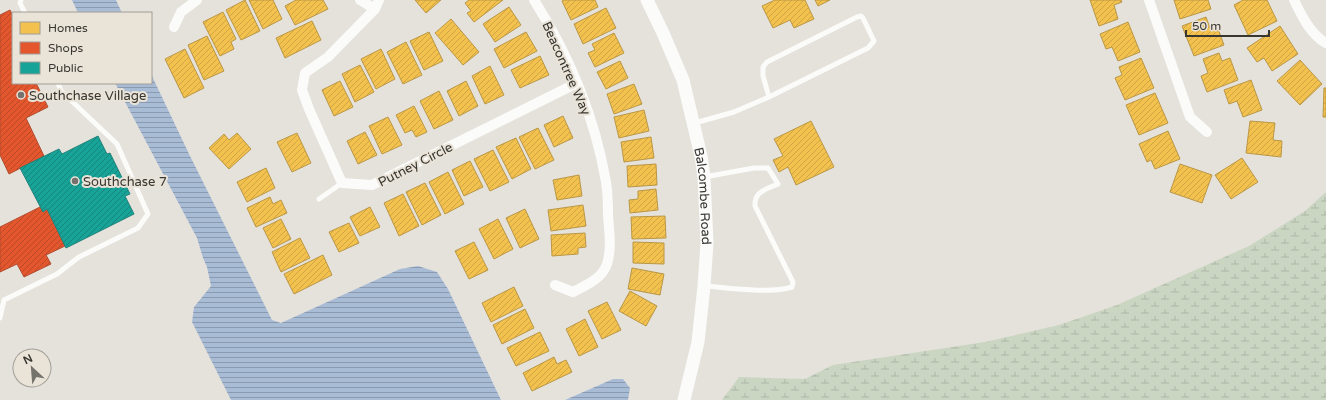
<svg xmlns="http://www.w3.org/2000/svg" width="1326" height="400" font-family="'Varela Round',sans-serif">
	<defs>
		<pattern id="wetland-marsh" width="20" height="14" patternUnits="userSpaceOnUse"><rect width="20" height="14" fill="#cad5c2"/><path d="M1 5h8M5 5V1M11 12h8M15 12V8" fill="none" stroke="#aeb7a7"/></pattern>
		<pattern id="water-rules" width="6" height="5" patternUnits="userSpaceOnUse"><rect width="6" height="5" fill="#a9bcd6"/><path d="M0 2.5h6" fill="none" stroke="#8b9aae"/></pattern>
		<pattern id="homes-hatch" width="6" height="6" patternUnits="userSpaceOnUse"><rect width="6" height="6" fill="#f2c14e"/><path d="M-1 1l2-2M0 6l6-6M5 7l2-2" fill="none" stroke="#d0a645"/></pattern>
		<pattern id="shops-hatch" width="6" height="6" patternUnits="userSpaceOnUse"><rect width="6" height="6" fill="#e4572e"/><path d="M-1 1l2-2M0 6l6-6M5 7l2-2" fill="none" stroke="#ba4928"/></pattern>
		<pattern id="public-hatch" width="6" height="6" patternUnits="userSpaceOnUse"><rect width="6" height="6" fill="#17a398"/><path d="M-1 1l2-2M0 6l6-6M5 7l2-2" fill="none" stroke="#16867d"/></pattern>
	</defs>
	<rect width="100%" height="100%" fill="#e5e2dc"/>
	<path fill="url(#wetland-marsh)" d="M 1326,192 L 1326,400 L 722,400 L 739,377 L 805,379 L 833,365 L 985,342 L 1059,325 L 1117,305 L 1249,246 L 1305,211 Z"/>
	<g fill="url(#water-rules)">
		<path d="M 72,0 L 116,0 L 122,13 L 78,13 Z"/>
		<path d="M 151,74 L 190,156 L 272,320 L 281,323 L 400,269 L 418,266 L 437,272 L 448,289 L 501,400 L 231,400 L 192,322 L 194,307 L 211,286 L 207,267 L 203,258 L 197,238 L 115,83 L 151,83 Z"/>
		<path d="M 613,379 L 623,379 L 630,388 L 628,400 L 565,400 Z"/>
	</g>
	<g fill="url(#homes-hatch)" stroke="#ba9745">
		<path d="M 245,0 L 260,31 L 241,40 L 226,10 Z"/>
		<path d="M 249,0 L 273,0 L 282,19 L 263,29 Z"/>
		<path d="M 296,0 L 323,0 L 328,9 L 295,25 L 285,6 Z"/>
		<path d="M 415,0 L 441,0 L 426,13 Z"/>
		<path d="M 469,0 L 503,0 L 474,22 L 467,13 L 471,11 L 465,3 Z"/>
		<path d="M 564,0 L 595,0 L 598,7 L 571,20 L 562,1 Z"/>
		<path d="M 775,0 L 805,0 L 814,19 L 794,28 L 790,20 L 773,28 L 762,6 Z"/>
		<path d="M 815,0 L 830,0 L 818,6 Z"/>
		<path d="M 1090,0 L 1121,0 L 1122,2 L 1114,5 L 1118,19 L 1099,26 Z"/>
		<path d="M 1174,0 L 1208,0 L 1211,9 L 1180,19 Z"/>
		<path d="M 1243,0 L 1267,0 L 1277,21 L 1248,35 L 1234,5 Z"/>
		<path d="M 509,7 L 521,25 L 495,42 L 483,24 Z"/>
		<path d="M 606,8 L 616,28 L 583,44 L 574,24 Z"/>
		<path d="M 223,12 L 236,39 L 231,42 L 234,49 L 220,56 L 203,22 Z"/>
		<path d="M 1206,17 L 1210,28 L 1217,26 L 1224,45 L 1194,56 L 1182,26 Z"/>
		<path d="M 451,19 L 479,52 L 463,65 L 435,33 Z"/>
		<path d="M 312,21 L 321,40 L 285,58 L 276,38 Z"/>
		<path d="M 1128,22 L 1140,52 L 1118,61 L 1112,47 L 1106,49 L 1100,34 Z"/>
		<path d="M 1280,26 L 1298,54 L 1272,71 L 1264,58 L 1257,62 L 1247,48 Z"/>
		<path d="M 429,32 L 443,61 L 424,70 L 410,41 Z"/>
		<path d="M 526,32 L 537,51 L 504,68 L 494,49 Z"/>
		<path d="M 614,33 L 624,53 L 595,67 L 588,53 L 595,50 L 592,44 Z"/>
		<path d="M 207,36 L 224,71 L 204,80 L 188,45 Z"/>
		<path d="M 406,42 L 422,75 L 403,84 L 387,52 Z"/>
		<path d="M 185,49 L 204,88 L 184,98 L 165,59 Z"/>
		<path d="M 381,49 L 395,79 L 376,89 L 361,59 Z"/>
		<path d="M 1219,53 L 1222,61 L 1230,58 L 1238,80 L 1207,92 L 1201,76 L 1208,73 L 1203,59 Z"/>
		<path d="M 540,56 L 549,75 L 520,88 L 511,70 Z"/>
		<path d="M 1141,58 L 1154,88 L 1125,100 L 1115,78 L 1122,75 L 1119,67 Z"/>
		<path d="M 1300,60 L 1322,84 L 1300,105 L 1277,81 Z"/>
		<path d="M 620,61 L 628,78 L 606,89 L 597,72 Z"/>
		<path d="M 360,65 L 374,92 L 355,102 L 342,74 Z"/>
		<path d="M 490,66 L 504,95 L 485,104 L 472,76 Z"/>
		<path d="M 1251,80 L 1262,110 L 1243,117 L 1237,101 L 1229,104 L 1224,90 Z"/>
		<path d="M 340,81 L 353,107 L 334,116 L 322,90 Z"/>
		<path d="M 466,81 L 478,106 L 459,116 L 447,91 Z"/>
		<path d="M 634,84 L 642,104 L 614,114 L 607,94 Z"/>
		<path d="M 1324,88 L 1326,88 L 1326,117 L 1323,117 Z"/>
		<path d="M 439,91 L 453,120 L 434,129 L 420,101 Z"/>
		<path d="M 1155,93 L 1168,123 L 1139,135 L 1126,105 Z"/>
		<path d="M 414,106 L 427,132 L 416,137 L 412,130 L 405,133 L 396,115 Z"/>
		<path d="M 644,110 L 649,131 L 619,138 L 614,117 Z"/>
		<path d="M 563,116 L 573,138 L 554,147 L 544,125 Z"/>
		<path d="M 388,117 L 402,145 L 382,154 L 369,126 Z"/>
		<path d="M 811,121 L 834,167 L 796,185 L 788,167 L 779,172 L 773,160 L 783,156 L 774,139 Z"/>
		<path d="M 1250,121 L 1275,123 L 1273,140 L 1282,141 L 1281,157 L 1246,153 Z"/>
		<path d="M 538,128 L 554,160 L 535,169 L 519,137 Z"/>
		<path d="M 1168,131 L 1180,159 L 1155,169 L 1151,160 L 1147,162 L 1139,144 Z"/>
		<path d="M 365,132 L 377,155 L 358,164 L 347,141 Z"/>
		<path d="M 237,133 L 251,149 L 229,169 L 209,148 L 224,134 L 229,140 Z"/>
		<path d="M 297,133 L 311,163 L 292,172 L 277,142 Z"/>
		<path d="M 651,137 L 654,158 L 624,162 L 621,142 Z"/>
		<path d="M 516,138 L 531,169 L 512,179 L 496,147 Z"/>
		<path d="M 493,150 L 509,182 L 490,191 L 474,159 Z"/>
		<path d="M 1242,158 L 1258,182 L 1231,199 L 1215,175 Z"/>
		<path d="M 470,161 L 483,187 L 464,196 L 452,170 Z"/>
		<path d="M 656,164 L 657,185 L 628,187 L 627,166 Z"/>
		<path d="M 1180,164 L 1212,175 L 1202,203 L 1170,192 Z"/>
		<path d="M 266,168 L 275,188 L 247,202 L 237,182 Z"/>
		<path d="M 448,172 L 464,204 L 445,214 L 429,182 Z"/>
		<path d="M 579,175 L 582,196 L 557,200 L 553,180 Z"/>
		<path d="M 425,183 L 441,215 L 422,225 L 406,192 Z"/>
		<path d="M 656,189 L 658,210 L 630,213 L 629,200 L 638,199 L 638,191 Z"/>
		<path d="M 403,194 L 419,226 L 399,236 L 384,203 Z"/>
		<path d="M 270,197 L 273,204 L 281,200 L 287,213 L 256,227 L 247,208 Z"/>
		<path d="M 583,205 L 586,226 L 551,231 L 548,210 Z"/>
		<path d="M 370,207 L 380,227 L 360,236 L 350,217 Z"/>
		<path d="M 525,209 L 539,239 L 520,248 L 506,218 Z"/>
		<path d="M 665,216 L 666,238 L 632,239 L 631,217 Z"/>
		<path d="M 281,219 L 291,239 L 273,248 L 263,228 Z"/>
		<path d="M 498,219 L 513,249 L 494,259 L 479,229 Z"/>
		<path d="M 349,223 L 359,243 L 339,252 L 329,232 Z"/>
		<path d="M 585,233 L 586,247 L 578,248 L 578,254 L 552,256 L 551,235 Z"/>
		<path d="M 300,238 L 310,258 L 281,272 L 272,252 Z"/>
		<path d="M 474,242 L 488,270 L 469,279 L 455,251 Z"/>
		<path d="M 633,242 L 664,243 L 664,264 L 633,263 Z"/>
		<path d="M 323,255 L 332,275 L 294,294 L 284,274 Z"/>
		<path d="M 632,268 L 664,274 L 660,295 L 628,289 Z"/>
		<path d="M 514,287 L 523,306 L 491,322 L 482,303 Z"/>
		<path d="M 630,291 L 657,306 L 646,326 L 619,311 Z"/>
		<path d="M 607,302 L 621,330 L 602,339 L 588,311 Z"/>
		<path d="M 525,309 L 534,328 L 502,344 L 493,325 Z"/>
		<path d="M 585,319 L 598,347 L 579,356 L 566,329 Z"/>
		<path d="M 540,332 L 549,351 L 516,366 L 507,348 Z"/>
		<path d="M 554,357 L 557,364 L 566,360 L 572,372 L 532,391 L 523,373 Z"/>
	</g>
	<g fill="url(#shops-hatch)" stroke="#b04d2f">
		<path d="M 10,10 L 13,16 L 13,83 L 36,83 L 48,107 L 26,118 L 44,156 L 9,174 L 0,155 L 0,15 Z"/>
		<path d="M 40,207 L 43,212 L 47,209 L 65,246 L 46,255 L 51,264 L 24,277 L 17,264 L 0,272 L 0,227 Z"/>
	</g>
	<path fill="url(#public-hatch)" stroke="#218279" d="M 98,136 L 107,154 L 110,153 L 130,194 L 125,196 L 134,214 L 66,248 L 47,209 L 43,212 L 20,168 L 59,149 L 62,154 Z"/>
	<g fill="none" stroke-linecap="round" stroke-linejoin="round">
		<g stroke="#fbfbfa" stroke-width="5">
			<path d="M 21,0 L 20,3 L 25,13"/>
			<path d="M 695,123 L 734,112 L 769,97 L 868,48 L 874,41 L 863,18 L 861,16 L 857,17 L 767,62 L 763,67 L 763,76 L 769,97"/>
			<path d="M 704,177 L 754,168 L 768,168 L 778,184 C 767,189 754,191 755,206 L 793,282 L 792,287 C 770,294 729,288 705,286"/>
			<path d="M 319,199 L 342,183"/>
			<path d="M 0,318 L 4,300 L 57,274 L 79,257 L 138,228 L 148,214 L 117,144 L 61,91 L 58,83"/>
		</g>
		<g stroke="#fbfbfa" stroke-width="10">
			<path d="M 360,0 L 375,9"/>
			<path d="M 379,0 L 375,9 L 328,57 L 305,73 L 302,90 L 309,109 L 342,183 L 372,185 L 577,83"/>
			<path d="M 534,0 C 569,55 595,118 606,182 C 608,193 608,204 608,215 C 609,231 612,248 607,264 C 602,279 586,285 573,292 L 555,285"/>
			<path d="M 1149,0 L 1190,117 L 1207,132"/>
			<path d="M 1294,0 C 1301,15 1311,35 1326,43"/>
			<path d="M 174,27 L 181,12 L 197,0"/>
		</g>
		<path stroke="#fbfbfa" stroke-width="13" id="s1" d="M 647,0 L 663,33 L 683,80 L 701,156 L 704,177 L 707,243 L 704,286 L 698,342 L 684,400"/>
	</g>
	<g fill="#75726d" stroke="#e9e3d8" stroke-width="1.5">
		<circle cx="21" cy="95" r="4"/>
		<circle cx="75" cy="181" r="4"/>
	</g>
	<g text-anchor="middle" stroke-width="4" stroke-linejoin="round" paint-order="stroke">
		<g font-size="13" fill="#383631" stroke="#e9e3d8">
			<text transform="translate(567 68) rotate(66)" y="5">Beacontree Way</text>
			<text transform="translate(415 164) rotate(-27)" y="5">Putney Circle</text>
			<text dy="5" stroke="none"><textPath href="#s1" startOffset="206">Balcombe Road</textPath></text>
		</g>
		<g font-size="13" fill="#383631" stroke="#e9e3d8" text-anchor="start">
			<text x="29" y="100">Southchase Village</text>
			<text x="83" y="186">Southchase 7</text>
		</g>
	</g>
	<rect x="12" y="12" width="140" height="72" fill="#e9e3d8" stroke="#a29e95"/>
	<rect x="20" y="22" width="20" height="12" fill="#f2c14e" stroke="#a29e95"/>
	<text x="48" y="32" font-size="12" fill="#383631">Homes</text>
	<rect x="20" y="42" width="20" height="12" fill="#e4572e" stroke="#a29e95"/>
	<text x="48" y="52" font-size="12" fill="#383631">Shops</text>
	<rect x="20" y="62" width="20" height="12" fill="#17a398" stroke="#a29e95"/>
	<text x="48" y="72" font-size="12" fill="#383631">Public</text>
	<g transform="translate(32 368) rotate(334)"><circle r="19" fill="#e9e3d8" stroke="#a29e95"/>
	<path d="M0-3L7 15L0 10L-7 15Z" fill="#75726d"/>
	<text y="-6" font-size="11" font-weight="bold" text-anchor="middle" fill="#383631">N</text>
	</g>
	<path d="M1186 30v6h83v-6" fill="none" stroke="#383631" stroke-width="2"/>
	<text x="1192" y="30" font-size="12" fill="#383631" stroke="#e9e3d8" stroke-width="3" paint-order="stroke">50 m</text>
</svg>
